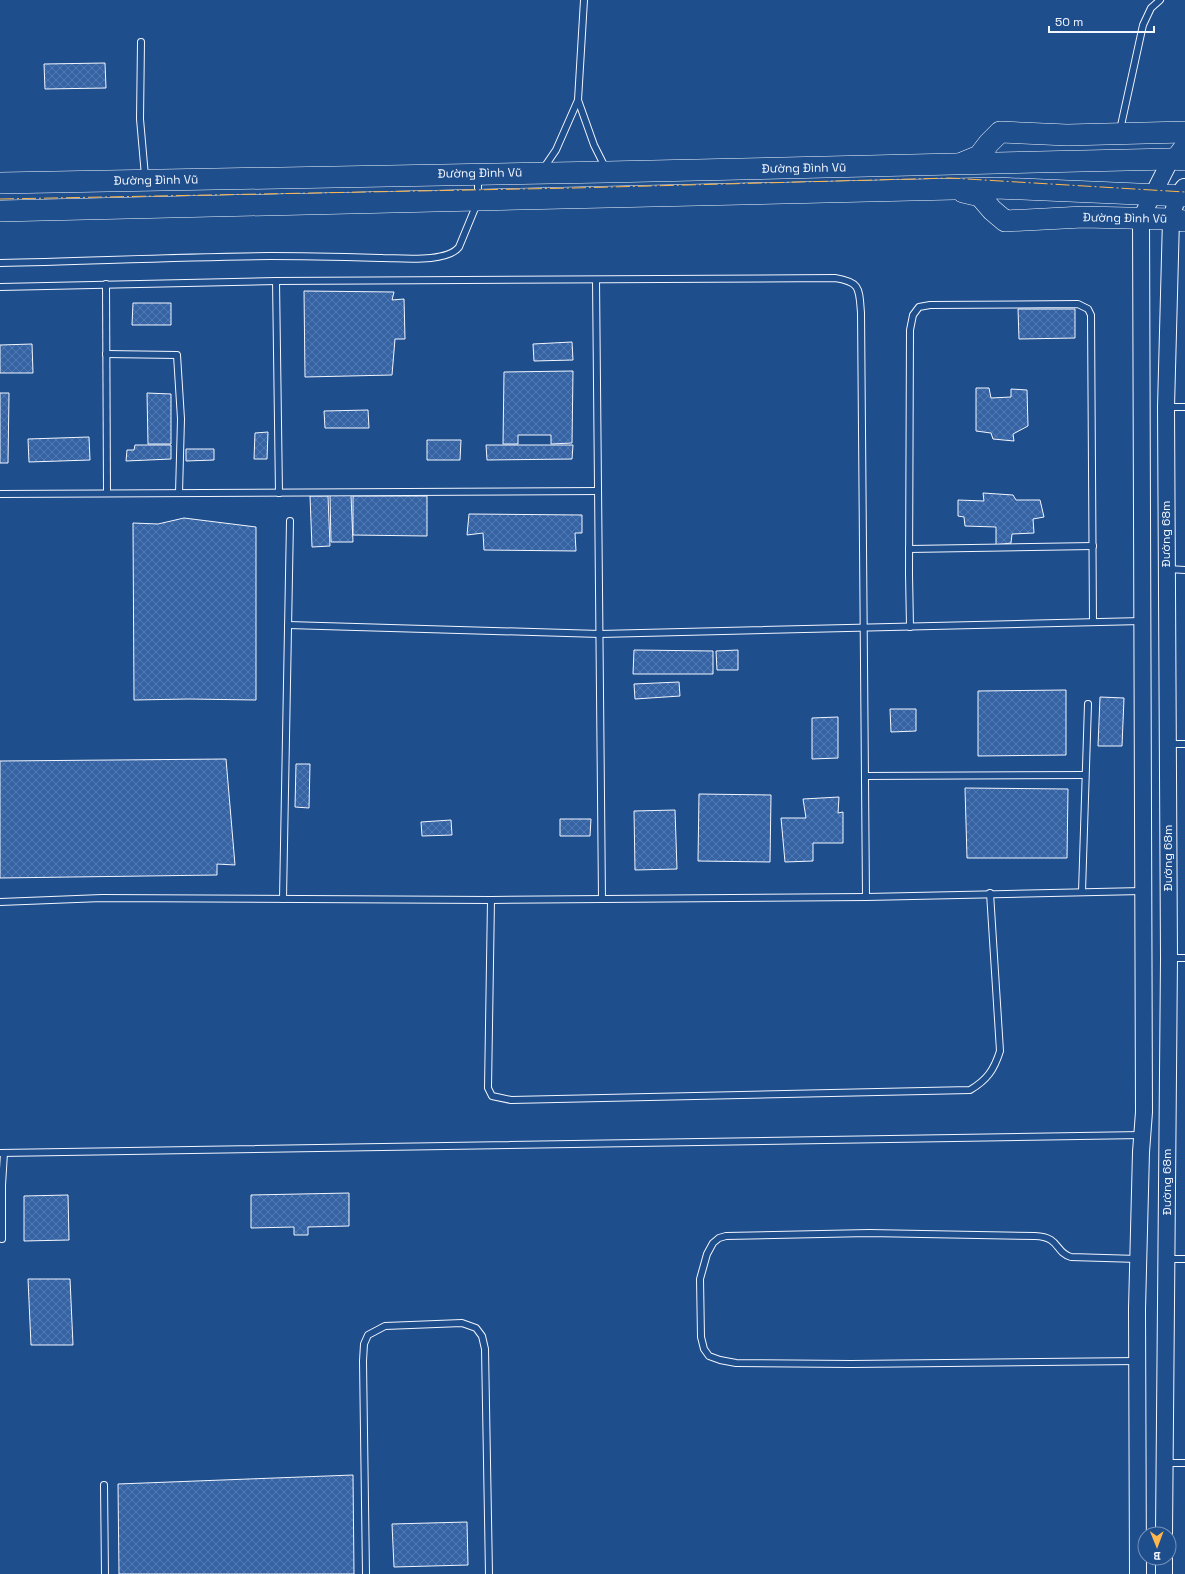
<svg xmlns="http://www.w3.org/2000/svg" width="1185" height="1574" font-family="'Space Grotesk',sans-serif">
	<defs>
		<pattern id="building-cross-hatch" width="8" height="8" patternUnits="userSpaceOnUse"><rect width="8" height="8" fill="#3563a3"/><path d="M0 0l8 8M0 8l8-8" fill="none" stroke="#537ab1"/></pattern>
	</defs>
	<rect width="100%" height="100%" fill="#1f4e8c"/>
	<g fill="url(#building-cross-hatch)" stroke="#f2f6ff">
		<path d="M 105,63 L 106,88 L 45,89 L 44,64 Z"/>
		<path d="M 304,291 L 394,292 L 392,300 L 404,299 L 405,339 L 395,339 L 392,375 L 305,377 Z"/>
		<path d="M 133,303 L 171,303 L 171,325 L 132,325 Z"/>
		<path d="M 1018,309 L 1075,309 L 1075,338 L 1019,339 Z"/>
		<path d="M 572,342 L 573,360 L 534,361 L 533,344 Z"/>
		<path d="M 32,344 L 33,373 L 0,373 L 0,345 Z"/>
		<path d="M 573,371 L 572,443 L 551,444 L 551,435 L 518,435 L 518,444 L 503,444 L 504,372 Z"/>
		<path d="M 976,388 L 989,388 L 991,398 L 1011,397 L 1011,389 L 1027,390 L 1028,426 L 1013,434 L 1014,441 L 993,439 L 991,433 L 976,431 Z"/>
		<path d="M 0,393 L 9,393 L 8,463 L 0,463 Z"/>
		<path d="M 147,393 L 171,394 L 171,444 L 148,444 Z"/>
		<path d="M 368,410 L 369,428 L 325,428 L 324,411 Z"/>
		<path d="M 268,432 L 267,459 L 254,459 L 255,433 Z"/>
		<path d="M 89,437 L 90,460 L 29,462 L 28,439 Z"/>
		<path d="M 427,440 L 461,440 L 460,460 L 427,460 Z"/>
		<path d="M 135,445 L 171,445 L 171,459 L 126,461 L 127,450 L 134,450 Z"/>
		<path d="M 486,445 L 573,445 L 572,459 L 487,460 Z"/>
		<path d="M 186,449 L 214,449 L 214,460 L 186,461 Z"/>
		<path d="M 983,493 L 1013,495 L 1016,500 L 1040,500 L 1044,517 L 1033,519 L 1034,533 L 1012,534 L 1011,543 L 996,545 L 996,527 L 965,526 L 964,517 L 958,516 L 958,500 L 984,501 Z"/>
		<path d="M 330,495 L 351,495 L 353,542 L 331,542 Z"/>
		<path d="M 310,496 L 328,496 L 330,546 L 312,547 Z"/>
		<path d="M 353,496 L 427,496 L 427,536 L 353,535 Z"/>
		<path d="M 469,514 L 582,515 L 582,533 L 575,533 L 576,551 L 484,550 L 483,533 L 467,535 Z"/>
		<path d="M 184,518 L 256,527 L 256,700 L 189,699 L 134,700 L 133,523 L 158,524 Z"/>
		<path d="M 634,650 L 713,651 L 713,674 L 633,674 Z"/>
		<path d="M 738,650 L 738,670 L 717,670 L 716,651 Z"/>
		<path d="M 679,682 L 680,696 L 635,699 L 634,684 Z"/>
		<path d="M 1066,690 L 1066,755 L 978,756 L 978,691 Z"/>
		<path d="M 1100,697 L 1124,698 L 1122,746 L 1098,746 Z"/>
		<path d="M 890,709 L 916,709 L 916,731 L 891,732 Z"/>
		<path d="M 838,717 L 838,758 L 812,759 L 812,718 Z"/>
		<path d="M 226,759 L 235,865 L 217,864 L 217,875 L 0,878 L 0,761 Z"/>
		<path d="M 296,764 L 310,764 L 309,808 L 295,807 Z"/>
		<path d="M 965,788 L 1068,789 L 1067,858 L 967,858 Z"/>
		<path d="M 699,794 L 771,795 L 770,862 L 698,861 Z"/>
		<path d="M 839,797 L 838,813 L 843,812 L 843,843 L 813,843 L 813,861 L 785,862 L 781,818 L 806,818 L 803,799 Z"/>
		<path d="M 675,810 L 677,869 L 635,870 L 634,811 Z"/>
		<path d="M 560,819 L 591,819 L 590,836 L 560,836 Z"/>
		<path d="M 451,820 L 452,835 L 422,836 L 421,822 Z"/>
		<path d="M 349,1193 L 349,1226 L 308,1227 L 308,1235 L 294,1235 L 294,1227 L 251,1228 L 251,1195 Z"/>
		<path d="M 68,1195 L 69,1240 L 24,1241 L 24,1196 Z"/>
		<path d="M 28,1279 L 70,1279 L 73,1345 L 31,1345 Z"/>
		<path d="M 353,1475 L 354,1574 L 119,1574 L 118,1484 Z"/>
		<path d="M 467,1522 L 468,1565 L 394,1567 L 392,1524 Z"/>
	</g>
	<g fill="none" stroke-linecap="round" stroke-linejoin="round">
		<g stroke="#f2f6ff" stroke-width="8">
			<g id="service">
				<path d="M 584,0 L 578,100 L 594,145 L 606,169"/>
				<path d="M 141,42 L 140,119 L 145,176"/>
				<path d="M 1120,130 L 1143,25 L 1151,8 L 1160,0"/>
				<path d="M 543,169 L 556,150 L 578,100"/>
				<path d="M 0,263 C 90,261 180,257 270,256 C 308,256 345,257 383,258 C 401,258 447,263 459,247 L 478,201 L 478,177"/>
				<path d="M 596,280 L 602,899"/>
				<path d="M 276,281 L 279,493"/>
				<path d="M 106,284 L 107,493"/>
				<path d="M 0,287 L 276,281 L 835,278 C 861,282 859,289 861,313 L 866,897"/>
				<path d="M 106,354 L 177,355 L 181,419 L 179,493"/>
				<path d="M 1167,407 L 1185,407"/>
				<path d="M 0,494 L 598,491"/>
				<path d="M 909,549 L 1093,546"/>
				<path d="M 1168,569 L 1185,570"/>
				<path d="M 288,625 L 600,634 L 1142,621"/>
				<path d="M 910,627 L 909,574 L 910,330 L 913,315 L 919,307 L 930,305 L 1078,304 L 1088,309 L 1091,315 L 1093,622"/>
				<path d="M 1169,744 L 1185,744"/>
				<path d="M 865,776 L 1085,775"/>
				<path d="M 1082,892 L 1088,704"/>
				<path d="M 283,899 L 290,521"/>
				<path d="M 491,900 L 488,1088 L 492,1096 L 511,1100 L 970,1090 C 987,1080 994,1070 1000,1051 L 990,893"/>
				<path d="M 0,902 L 102,898 L 491,900 L 866,897 L 1142,891"/>
				<path d="M 1169,958 L 1185,958"/>
				<path d="M 0,1153 L 1142,1135"/>
				<path d="M 2,1239 L 2,1185 L 4,1153"/>
				<path d="M 1167,1259 L 1185,1259"/>
				<path d="M 1137,1361 L 851,1364 L 736,1363 L 720,1360 L 709,1356 L 704,1349 L 701,1337 L 700,1279 L 707,1254 L 713,1243 L 719,1238 L 726,1236 L 869,1233 L 1035,1236 C 1061,1237 1054,1252 1071,1257 L 1138,1259"/>
				<path d="M 1165,1463 L 1185,1463"/>
				<path d="M 104,1485 L 105,1574"/>
				<path d="M 366,1574 L 363,1361 L 364,1344 L 368,1335 L 385,1326 L 462,1323 L 476,1328 L 482,1336 L 485,1349 L 489,1574"/>
			</g>
		</g>
		<g stroke="#f2f6ff" stroke-width="14">
			<path id="minor" d="M 1171,159 L 1185,140"/>
		</g>
		<g stroke="#f2f6ff" stroke-width="18">
			<g id="tertiary">
				<path d="M 1164,1534 L 1169,958 L 1166,407 L 1171,219 L 1178,195 L 1184,187"/>
				<path d="M 1138,1574 L 1137,1309 L 1141,1152 L 1144,1112 L 1141,218 L 1171,159"/>
				<path d="M 1164,1574 L 1164,1558"/>
			</g>
		</g>
		<g stroke="#f2f6ff" stroke-width="22">
			<g id="trunk">
				<path d="M 962,163 L 979,156 L 989,143 L 1000,132 L 1067,135 L 1185,132"/>
				<path d="M 0,183 L 607,172 L 1171,159 L 1185,160"/>
				<path d="M 963,192 L 980,196 L 992,210 L 1005,221 L 1083,217 L 1171,219 L 1185,221"/>
				<path d="M 0,211 L 997,188 L 1185,196"/>
			</g>
		</g>
		<use href="#service" stroke="#1f4e8c" stroke-width="6"/>
		<use href="#minor" stroke="#1f4e8c" stroke-width="13"/>
		<use href="#tertiary" stroke="#1f4e8c" stroke-width="16"/>
		<use href="#trunk" stroke="#1f4e8c" stroke-width="21"/>
		<path stroke="#ffb74d" stroke-width="1" stroke-dasharray="14 3 2 3" stroke-linecap="butt" d="M 0,199 L 574,188 L 950,178 L 1185,192"/>
	</g>
	<g text-anchor="middle" stroke-width="3" stroke-linejoin="round" paint-order="stroke">
		<g font-size="12" fill="#f2f6ff" stroke="#1f4e8c">
			<text transform="translate(804 168) rotate(-1)" y="4">Đường Đình Vũ</text>
			<text transform="translate(480 173) rotate(-1)" y="4">Đường Đình Vũ</text>
			<text transform="translate(156 180) rotate(-1)" y="4">Đường Đình Vũ</text>
			<text transform="translate(1125 218) rotate(1)" y="4">Đường Đình Vũ</text>
			<text transform="translate(1166 534) rotate(-90)" y="4">Đường 68m</text>
			<text transform="translate(1168 858) rotate(-90)" y="4">Đường 68m</text>
			<text transform="translate(1167 1182) rotate(-90)" y="4">Đường 68m</text>
		</g>
	</g>
	<g transform="translate(1157 1546) rotate(179)"><circle r="19" fill="#1f4e8c" stroke="#7391ba"/>
	<path d="M0-3L7 15L0 10L-7 15Z" fill="#ffb74d"/>
	<text y="-6" font-size="11" font-weight="bold" text-anchor="middle" fill="#f2f6ff">B</text>
	</g>
	<path d="M1049 26v6h105v-6" fill="none" stroke="#f2f6ff" stroke-width="2"/>
	<text x="1055" y="26" font-size="12" fill="#f2f6ff" stroke="#1f4e8c" stroke-width="3" paint-order="stroke">50 m</text>
</svg>
